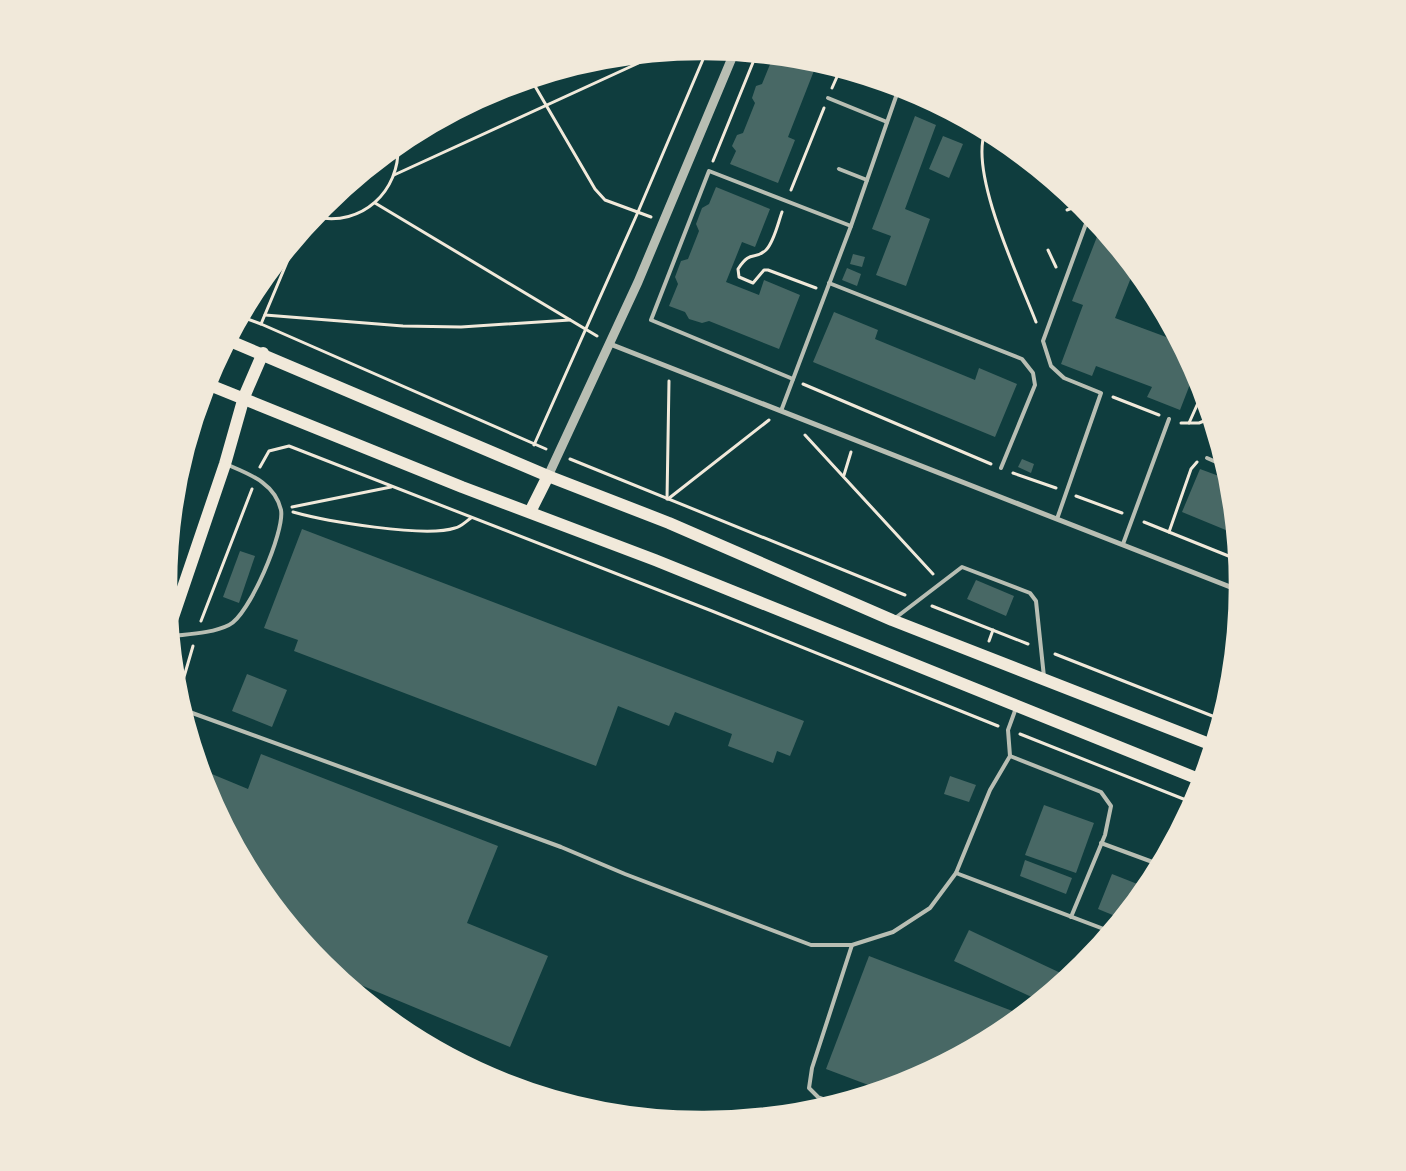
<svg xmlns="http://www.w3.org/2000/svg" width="1406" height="1171" font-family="Lato,sans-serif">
	<rect width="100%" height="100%" fill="#0f3d3e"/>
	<g fill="#486865">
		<path d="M 773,57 L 817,63 L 788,137 L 795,140 L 778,183 L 730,164 L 736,151 L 732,146 L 737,135 L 743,133 L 755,103 L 752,98 L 756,86 L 762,84 Z"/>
		<path d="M 915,116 L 936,125 L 905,209 L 930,219 L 906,286 L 876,275 L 891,236 L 872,229 Z"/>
		<path d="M 943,136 L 963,144 L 949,178 L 929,169 Z"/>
		<path d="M 716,187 L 770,209 L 755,247 L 742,242 L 726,282 L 759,295 L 764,280 L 800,295 L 779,349 L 709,321 L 702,323 L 689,319 L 685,312 L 669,306 L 678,284 L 675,277 L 681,261 L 688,259 L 699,231 L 696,224 L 702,208 L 709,204 Z"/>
		<path d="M 1100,229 L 1134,270 L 1115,318 L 1177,341 L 1194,374 L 1180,410 L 1147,397 L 1152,387 L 1096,366 L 1092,376 L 1061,364 L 1083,305 L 1072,301 Z"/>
		<path d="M 853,254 L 865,257 L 862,267 L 850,264 Z"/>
		<path d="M 847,268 L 861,274 L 857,286 L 842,280 Z"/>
		<path d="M 834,312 L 878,330 L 875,339 L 975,380 L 979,368 L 1017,384 L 995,437 L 813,362 Z"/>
		<path d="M 1022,459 L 1034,464 L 1031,473 L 1018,467 Z"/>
		<path d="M 1200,469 L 1227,479 L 1224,487 L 1229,489 L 1233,533 L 1182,512 Z"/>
		<path d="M 302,529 L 804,721 L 790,756 L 777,751 L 773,763 L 728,746 L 732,734 L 675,712 L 669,726 L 618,706 L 596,766 L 294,651 L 298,640 L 264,628 Z"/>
		<path d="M 240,551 L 255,556 L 239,603 L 223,597 Z"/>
		<path d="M 976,580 L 1014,596 L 1006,616 L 967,599 Z"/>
		<path d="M 247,674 L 287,690 L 272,727 L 232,711 Z"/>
		<path d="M 261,754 L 498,846 L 467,923 L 548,956 L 510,1047 L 339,976 L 324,964 L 258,883 L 208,790 L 205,779 L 207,772 L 248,789 Z"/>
		<path d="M 950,776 L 976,785 L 969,802 L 944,794 Z"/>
		<path d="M 1044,805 L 1094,823 L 1076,873 L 1025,855 Z"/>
		<path d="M 1025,860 L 1072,878 L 1066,894 L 1020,876 Z"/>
		<path d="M 1112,874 L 1145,887 L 1120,918 L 1098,909 Z"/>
		<path d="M 969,930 L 1067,976 L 1038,1000 L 954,961 Z"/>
		<path d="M 869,956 L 1015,1012 L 1011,1022 L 1000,1031 L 908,1080 L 879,1089 L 826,1069 Z"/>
	</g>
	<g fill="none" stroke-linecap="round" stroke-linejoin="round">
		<g stroke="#f1e9da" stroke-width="3">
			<path d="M 532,81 L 595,189 L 605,200 L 651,217"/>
			<path d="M 832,88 L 840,70"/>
			<path d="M 910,94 L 935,105"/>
			<path d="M 985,132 C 969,174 1020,280 1036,322"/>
			<path d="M 713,161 L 756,55"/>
			<path d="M 394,175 L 656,55"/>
			<path d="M 791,190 L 824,108"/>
			<path d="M 375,203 L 597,336"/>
			<path d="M 1067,210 L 1080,205"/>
			<path d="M 782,212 C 778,223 774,242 766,250 C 754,261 751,249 738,269 L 739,277 L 753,283 L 764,270 L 768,270 L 816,288"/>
			<path d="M 316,217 C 362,227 400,191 398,146"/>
			<path d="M 295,243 L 261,324 L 546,449"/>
			<path d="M 1048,250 L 1056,267"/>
			<path d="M 265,315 L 403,326 L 461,327 L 570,320"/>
			<path d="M 242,317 L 261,324"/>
			<path d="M 803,384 L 991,464"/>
			<path d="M 1113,397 L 1159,415"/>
			<path d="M 1181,423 L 1199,423 L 1209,419"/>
			<path d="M 1189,423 L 1202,394"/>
			<path d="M 805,435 L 933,574"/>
			<path d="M 534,445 L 638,212 L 707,50"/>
			<path d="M 188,446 L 192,433"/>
			<path d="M 570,459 L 905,595"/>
			<path d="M 260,467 L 269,451 L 289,446 L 712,611 L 998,726"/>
			<path d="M 1013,473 L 1056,488"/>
			<path d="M 844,475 L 851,452"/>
			<path d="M 1076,496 L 1122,513"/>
			<path d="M 667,499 L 669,381"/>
			<path d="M 668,499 L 769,420"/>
			<path d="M 292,507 L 391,487"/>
			<path d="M 293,512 C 325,521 425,538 455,528 C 461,527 466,521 471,518"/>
			<path d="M 1144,522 L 1236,559"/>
			<path d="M 1169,532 L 1191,469 L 1197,462"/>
			<path d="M 932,606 L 1028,644"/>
			<path d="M 201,621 L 252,489"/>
			<path d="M 989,641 L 993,630"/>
			<path d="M 1055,654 L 1220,719"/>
			<path d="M 179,694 L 193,646"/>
			<path d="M 1020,734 L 1191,802"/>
		</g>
		<g stroke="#b8beb3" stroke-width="4">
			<path d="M 828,98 L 887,122"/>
			<path d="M 839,169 L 867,180"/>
			<path d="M 829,283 L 1022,359 L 1033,373 L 1035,385 L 1001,468"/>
			<path d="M 793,379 L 651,320 L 709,171 L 851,226"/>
			<path d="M 781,411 L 851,226 L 899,88"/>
			<path d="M 1207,458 L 1223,465"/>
			<path d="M 1057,519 L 1101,393 L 1064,378 L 1051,366 L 1043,341 L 1087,221"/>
			<path d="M 1123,544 L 1169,419"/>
			<path d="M 894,619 L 962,567 L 1030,593 L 1036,601 L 1044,677"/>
			<path d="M 173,636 C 190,634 213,633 229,625 C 249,616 285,531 281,510 C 275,483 249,474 228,465"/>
			<path d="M 184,710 L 561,847 L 625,874 L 811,945 L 852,945 L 893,932 L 930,908 L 956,873 L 990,790 L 1010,756 L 1008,730 L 1016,708"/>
			<path d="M 1010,756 L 1101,792 L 1111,806 L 1105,835 L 1071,917"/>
			<path d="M 1101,843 L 1158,864"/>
			<path d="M 956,873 L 1109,931"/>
			<path d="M 833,1103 L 818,1097 L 809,1088 L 812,1068 L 852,945"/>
		</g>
		<path stroke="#b8beb3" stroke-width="5" d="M 610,344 L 1238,590"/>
		<path stroke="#b8beb3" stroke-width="9" d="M 548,476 L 638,282 L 734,53"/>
		<g stroke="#f1e9da" stroke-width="12">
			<path d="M 230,341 L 548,476 L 669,523 L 892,620 L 1212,745"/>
			<path d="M 207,384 L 462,487 L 655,560 L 1201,780"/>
			<path d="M 530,512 L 548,476"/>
			<path d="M 171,623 L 225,464 L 244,397 L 263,353"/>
		</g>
	</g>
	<path d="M0 0H1406V1171H0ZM702 59H704A526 526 0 0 1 1230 585V586A526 526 0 0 1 704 1112H702A526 526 0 0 1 176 586V585A526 526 0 0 1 702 59Z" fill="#f1e9da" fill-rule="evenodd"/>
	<path fill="none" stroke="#f1e9da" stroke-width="2.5" d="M702 59H704A526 526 0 0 1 1230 585V586A526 526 0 0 1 704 1112H702A526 526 0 0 1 176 586V585A526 526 0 0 1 702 59Z"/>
</svg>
